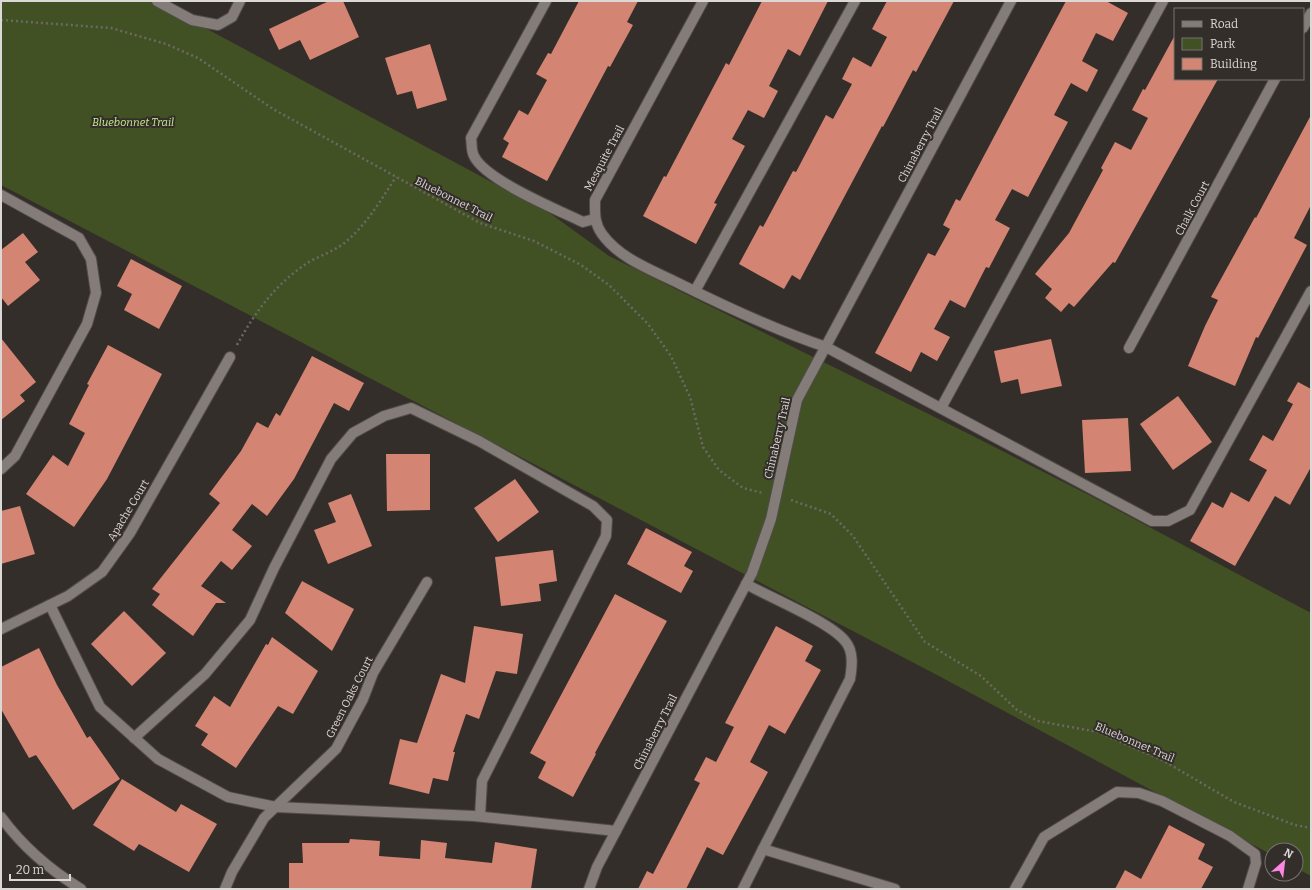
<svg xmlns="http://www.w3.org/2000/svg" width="1312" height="890" font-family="Bitter,serif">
	<rect width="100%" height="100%" fill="#342e2b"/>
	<path fill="#415123" d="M 1,1 L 155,1 L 551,214 L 609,256 L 969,434 L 1091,496 L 1311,613 L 1311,876 L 1296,868 L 1296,850 L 1272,850 L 1272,855 L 937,675 L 1,185 Z"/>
	<g fill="#d38472">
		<path d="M 329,1 L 343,1 L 359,37 L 310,60 L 300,40 L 279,50 L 269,29 Z"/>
		<path d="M 579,1 L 638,1 L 627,22 L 633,25 L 610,67 L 608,66 L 547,181 L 502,157 L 509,143 L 503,139 L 519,110 L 528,115 L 547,80 L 536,74 L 548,53 L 551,54 Z"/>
		<path d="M 762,1 L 828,1 L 800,56 L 788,49 L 769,86 L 778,91 L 764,118 L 748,110 L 732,139 L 745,146 L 714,203 L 717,204 L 696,244 L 643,216 L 664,176 L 666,177 L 726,63 L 729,65 Z"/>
		<path d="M 887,1 L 954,1 L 916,72 L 913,70 L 883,127 L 882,126 L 800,280 L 792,275 L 784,289 L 739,264 L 760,225 L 763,227 L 793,171 L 796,172 L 826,115 L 833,119 L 852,84 L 842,79 L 853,57 L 871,67 L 887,37 L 872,29 Z"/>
		<path d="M 1066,1 L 1106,1 L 1128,13 L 1113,41 L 1096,33 L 1082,61 L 1098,70 L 1087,92 L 1071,83 L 1054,115 L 1068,122 L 1028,197 L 1012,189 L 995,220 L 1010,228 L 989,268 L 986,267 L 965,308 L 950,300 L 934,329 L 950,337 L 937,361 L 921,352 L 911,372 L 875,353 L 928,253 L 935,256 L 950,229 L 943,225 L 956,199 L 960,201 Z"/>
		<path d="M 1175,35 L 1175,79 L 1218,79 L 1115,263 L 1113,262 L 1074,307 L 1069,303 L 1061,312 L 1045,298 L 1052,289 L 1035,274 L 1069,233 L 1103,170 L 1101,168 L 1115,142 L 1131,150 L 1148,118 L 1132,110 L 1143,89 L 1145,90 Z"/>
		<path d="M 430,44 L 447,100 L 417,109 L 412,91 L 397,95 L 385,58 Z"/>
		<path d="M 1311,115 L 1311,205 L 1294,238 L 1307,245 L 1258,338 L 1256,337 L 1235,386 L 1188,366 L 1205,326 L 1218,300 L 1211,297 L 1255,217 L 1256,218 Z"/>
		<path d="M 23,233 L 38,252 L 25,262 L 40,280 L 8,306 L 1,297 L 1,250 Z"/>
		<path d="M 131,259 L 182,286 L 159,329 L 124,310 L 132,294 L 117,286 Z"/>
		<path d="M 1,338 L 36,382 L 20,395 L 25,401 L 1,420 Z"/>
		<path d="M 1051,339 L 1062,386 L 1021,394 L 1018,379 L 1001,383 L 994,351 Z"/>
		<path d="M 108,345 L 162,374 L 107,479 L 74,527 L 26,494 L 53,455 L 68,466 L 85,433 L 69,424 L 89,385 L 87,384 Z"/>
		<path d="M 312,356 L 364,383 L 349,411 L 334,403 L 294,479 L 267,516 L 252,504 L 232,530 L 252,546 L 232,570 L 221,561 L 201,586 L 226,603 L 216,603 L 193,636 L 152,605 L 160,594 L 152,589 L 220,503 L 209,494 L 241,451 L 257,422 L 268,428 L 276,413 L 280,416 Z"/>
		<path d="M 1298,382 L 1311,389 L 1311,467 L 1290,505 L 1275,496 L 1235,566 L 1190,541 L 1212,502 L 1223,508 L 1231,492 L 1249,502 L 1267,470 L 1249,460 L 1263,435 L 1273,441 L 1293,404 L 1287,401 Z"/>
		<path d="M 1178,396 L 1212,442 L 1173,470 L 1140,424 Z"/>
		<path d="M 1128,418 L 1131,471 L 1085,473 L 1082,420 Z"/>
		<path d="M 386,454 L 430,454 L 430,510 L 387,511 Z"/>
		<path d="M 515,479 L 539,512 L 498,542 L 474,508 Z"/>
		<path d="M 351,494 L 372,546 L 328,564 L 314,530 L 336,522 L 328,503 Z"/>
		<path d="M 20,506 L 35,554 L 1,564 L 1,511 Z"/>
		<path d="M 646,528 L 692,552 L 684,566 L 693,571 L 681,593 L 627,564 Z"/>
		<path d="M 553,550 L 557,581 L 539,584 L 541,601 L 501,606 L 495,557 Z"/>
		<path d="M 302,581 L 354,609 L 332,651 L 285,613 Z"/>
		<path d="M 615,594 L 667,621 L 595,753 L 596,754 L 573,797 L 538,778 L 546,762 L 530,753 Z"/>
		<path d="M 124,611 L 166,653 L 132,686 L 91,644 Z"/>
		<path d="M 474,626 L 523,634 L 517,674 L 496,671 L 479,719 L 466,714 L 453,752 L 455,752 L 448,781 L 433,778 L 429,794 L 389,784 L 400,739 L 417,743 L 441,674 L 465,683 Z"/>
		<path d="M 776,626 L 813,646 L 805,661 L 821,670 L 785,734 L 769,725 L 750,762 L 768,772 L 723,855 L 707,847 L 686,889 L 638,889 L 647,871 L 653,874 L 700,783 L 694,780 L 706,757 L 716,762 L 734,727 L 725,723 Z"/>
		<path d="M 272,637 L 318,671 L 293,714 L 278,706 L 236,768 L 201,745 L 208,734 L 195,726 L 214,696 L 230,707 L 266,644 L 268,645 Z"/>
		<path d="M 39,648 L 57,685 L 87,738 L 90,736 L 120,779 L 73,810 L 36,755 L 29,758 L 1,709 L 1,667 Z"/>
		<path d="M 122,779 L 176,812 L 181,804 L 217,824 L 189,872 L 139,844 L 134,851 L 93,825 Z"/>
		<path d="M 1169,825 L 1205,844 L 1198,859 L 1213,867 L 1201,889 L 1115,889 L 1125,870 L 1141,879 Z"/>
		<path d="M 350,839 L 380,841 L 379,856 L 420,859 L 421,840 L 447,843 L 445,858 L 492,863 L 495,842 L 537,849 L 531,889 L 289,889 L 289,863 L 303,863 L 302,843 L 349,843 Z"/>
	</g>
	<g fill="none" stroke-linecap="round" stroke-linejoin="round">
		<g stroke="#514c4a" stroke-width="12">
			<g id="minor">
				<path d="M 157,1 L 192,20 L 218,25 L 232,17 L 240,1"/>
				<path d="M 546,1 L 471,138 C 472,143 471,151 474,156 C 485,180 558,210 583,222 L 594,219"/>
				<path d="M 703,1 L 595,200 C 595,213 594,223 602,234 C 620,259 652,270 678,283 C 726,307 775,330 826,347 L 1152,521 L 1168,521 L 1190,510 L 1311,291"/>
				<path d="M 1303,28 L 1311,13"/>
				<path d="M 1,195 L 79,238 L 91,259 L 96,293 L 87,324 L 15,456 L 1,469"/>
				<path d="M 695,291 L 855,1"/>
				<path d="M 1129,348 L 1275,79"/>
				<path d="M 941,408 L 1163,1"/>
				<path d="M 746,584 C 769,597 830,622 845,641 C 854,651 852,667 850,679 L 763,849"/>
				<path d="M 50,605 L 100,707 L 158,759 L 228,797 L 276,807 L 474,816 L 616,831"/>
				<path d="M 1,629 L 68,596 L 102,572 L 130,533 L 230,357"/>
				<path d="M 134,738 L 205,674 L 250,620 L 274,568 L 331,459 L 353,433 L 384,416 L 411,408 L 479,441 L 593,506 L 607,520 L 606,536 L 482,781 L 480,816"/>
				<path d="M 1,817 C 23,847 50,870 81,889"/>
				<path d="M 225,889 L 232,872 L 264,818 L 336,749 L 363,699 L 373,673 L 427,582"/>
				<path d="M 589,889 L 597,867 L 752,573 L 771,519 L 797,400 L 1011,1"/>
				<path d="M 743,889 L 763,849 L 895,889"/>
				<path d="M 1015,889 L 1044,837 L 1117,792 L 1139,793 L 1162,801 L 1230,836 L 1255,854 L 1256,863 L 1248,889"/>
			</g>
		</g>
		<g stroke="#6d6865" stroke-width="2.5" stroke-dasharray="2 3" stroke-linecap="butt">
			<path d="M 1,20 L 111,28 L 166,44 L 198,58 L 273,109 L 480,223 L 534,241 L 581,265 L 609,285 L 648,324 L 671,356 L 690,397 L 703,447 L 719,470 L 743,488 L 763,493"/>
			<path d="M 237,345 C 254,314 273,287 303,266 C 315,257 331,253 343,244 C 366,226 380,201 396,177"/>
			<path d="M 791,500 L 831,514 L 853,536 L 925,642 L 981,676 L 1017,710 L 1038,721 L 1098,732 L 1162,760 L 1234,802 L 1295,825 L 1311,828"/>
		</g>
		<use href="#minor" stroke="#837c79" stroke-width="10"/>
	</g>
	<g text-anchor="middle" stroke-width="4" stroke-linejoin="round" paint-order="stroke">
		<g font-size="11" font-style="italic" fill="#c7ec8a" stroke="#342e2b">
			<text x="133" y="126">Bluebonnet Trail</text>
		</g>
		<g font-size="11" fill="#dcd8d6" stroke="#342e2b">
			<text transform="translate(920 145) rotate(-62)" y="4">Chinaberry Trail</text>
			<text transform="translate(604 158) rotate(-62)" y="4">Mesquite Trail</text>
			<text transform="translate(454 199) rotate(27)" y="4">Bluebonnet Trail</text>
			<text transform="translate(1192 208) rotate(-62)" y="4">Chalk Court</text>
			<text transform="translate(777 438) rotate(-77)" y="4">Chinaberry Trail</text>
			<text transform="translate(128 510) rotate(-59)" y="4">Apache Court</text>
			<text transform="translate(349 697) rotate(-63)" y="4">Green Oaks Court</text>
			<text transform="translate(655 732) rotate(-63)" y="4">Chinaberry Trail</text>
			<text transform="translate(1135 742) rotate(23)" y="4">Bluebonnet Trail</text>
		</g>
	</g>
	<rect width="1312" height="890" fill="none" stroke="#dcd8d6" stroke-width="4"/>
	<rect x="1174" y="8" width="130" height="72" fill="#342e2b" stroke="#77726f"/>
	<rect x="1182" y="21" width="20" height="6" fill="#837c79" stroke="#77726f"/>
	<text x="1210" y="28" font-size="12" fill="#dcd8d6">Road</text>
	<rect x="1182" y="38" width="20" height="12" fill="#415123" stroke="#77726f"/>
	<text x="1210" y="48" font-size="12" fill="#dcd8d6">Park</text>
	<rect x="1182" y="58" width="20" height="12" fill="#d38472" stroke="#77726f"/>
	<text x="1210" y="68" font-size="12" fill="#dcd8d6">Building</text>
	<g transform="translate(1284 862) rotate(28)"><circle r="19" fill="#342e2b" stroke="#77726f"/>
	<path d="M0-3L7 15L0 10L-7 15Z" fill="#fd86e2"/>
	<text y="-6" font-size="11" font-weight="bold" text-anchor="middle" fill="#dcd8d6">N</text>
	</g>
	<path d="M10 874v6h60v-6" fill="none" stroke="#dcd8d6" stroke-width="2"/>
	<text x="16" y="874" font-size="12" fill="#dcd8d6" stroke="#342e2b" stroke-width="3" paint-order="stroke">20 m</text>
</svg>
